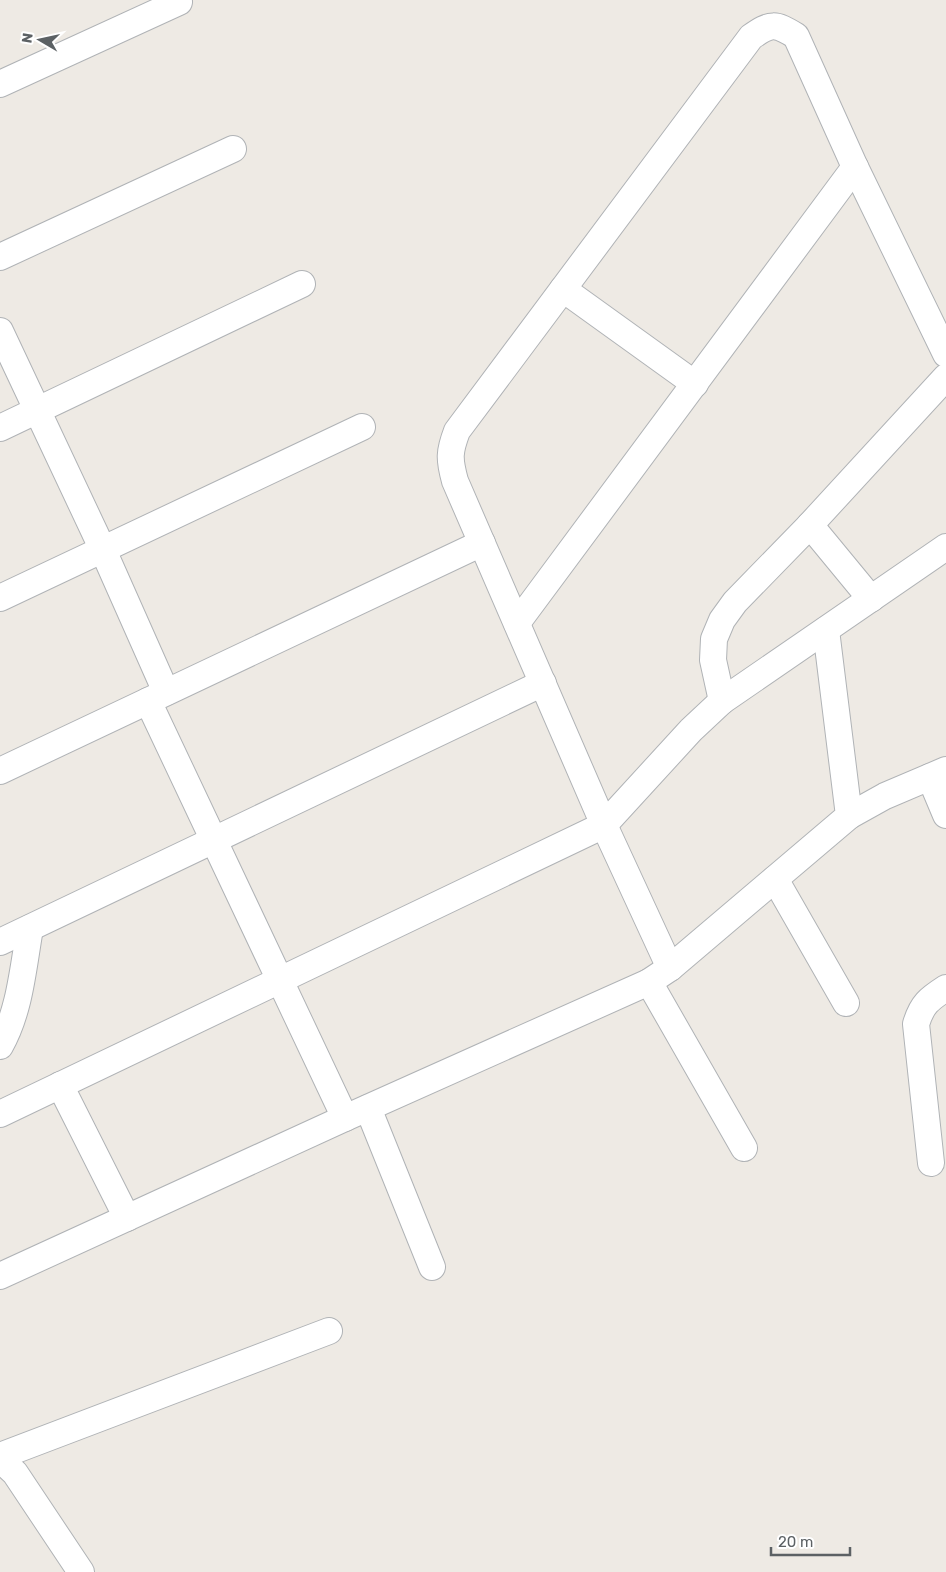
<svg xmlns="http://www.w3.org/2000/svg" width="946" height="1572" font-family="Rubik,sans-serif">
	<rect width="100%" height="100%" fill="#eeeae4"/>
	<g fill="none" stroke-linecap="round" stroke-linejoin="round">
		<g stroke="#b0b3b6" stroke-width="28">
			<g id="street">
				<path d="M 0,84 L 179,2"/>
				<path d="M 0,257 L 233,149"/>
				<path d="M 563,289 L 695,384"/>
				<path d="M 0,331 L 103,550 L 166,692"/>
				<path d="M 0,428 L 302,284"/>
				<path d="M 0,598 L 362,427"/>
				<path d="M 871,599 L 810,525 L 946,377"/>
				<path d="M 517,623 L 855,167"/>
				<path d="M 148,701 L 345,1118"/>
				<path d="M 722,701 L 713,660 L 714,639 L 722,620 L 735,602 L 810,525"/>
				<path d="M 0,771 L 482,543"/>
				<path d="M 930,777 L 946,815"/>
				<path d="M 849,816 L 885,796 L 946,770"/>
				<path d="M 775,879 L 846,1003"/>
				<path d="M 0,942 L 543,683"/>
				<path d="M 670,968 L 604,825 L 455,481 C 449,459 449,452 457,431 L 751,37 C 771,23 775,23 796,36 L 855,167 L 946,354"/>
				<path d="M 649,982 L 744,1148"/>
				<path d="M 0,1046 C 20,1011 23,968 30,928"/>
				<path d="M 60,1085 L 127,1218"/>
				<path d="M 368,1108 L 432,1267"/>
				<path d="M 0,1114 L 604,825 L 691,730 L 722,701 L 946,547"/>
				<path d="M 931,1163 L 916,1024 C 922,1004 929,999 946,988"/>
				<path d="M 0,1276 L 345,1118 L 649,982 L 670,968 L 849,816 L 826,630"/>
				<path d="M 0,1456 L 329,1331"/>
				<path d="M 0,1459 L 15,1473 L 81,1572"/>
			</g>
		</g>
		<use href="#street" stroke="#fff" stroke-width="26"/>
	</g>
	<g transform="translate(40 40) rotate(279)" stroke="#ffffff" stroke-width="4" paint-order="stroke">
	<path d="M0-4L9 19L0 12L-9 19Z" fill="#5c6164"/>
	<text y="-8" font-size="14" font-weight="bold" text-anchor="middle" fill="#5c6164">N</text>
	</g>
	<path d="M771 1547v8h79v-8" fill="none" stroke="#5c6164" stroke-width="2.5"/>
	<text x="778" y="1547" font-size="15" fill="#5c6164" stroke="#ffffff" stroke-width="4" paint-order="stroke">20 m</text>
</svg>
